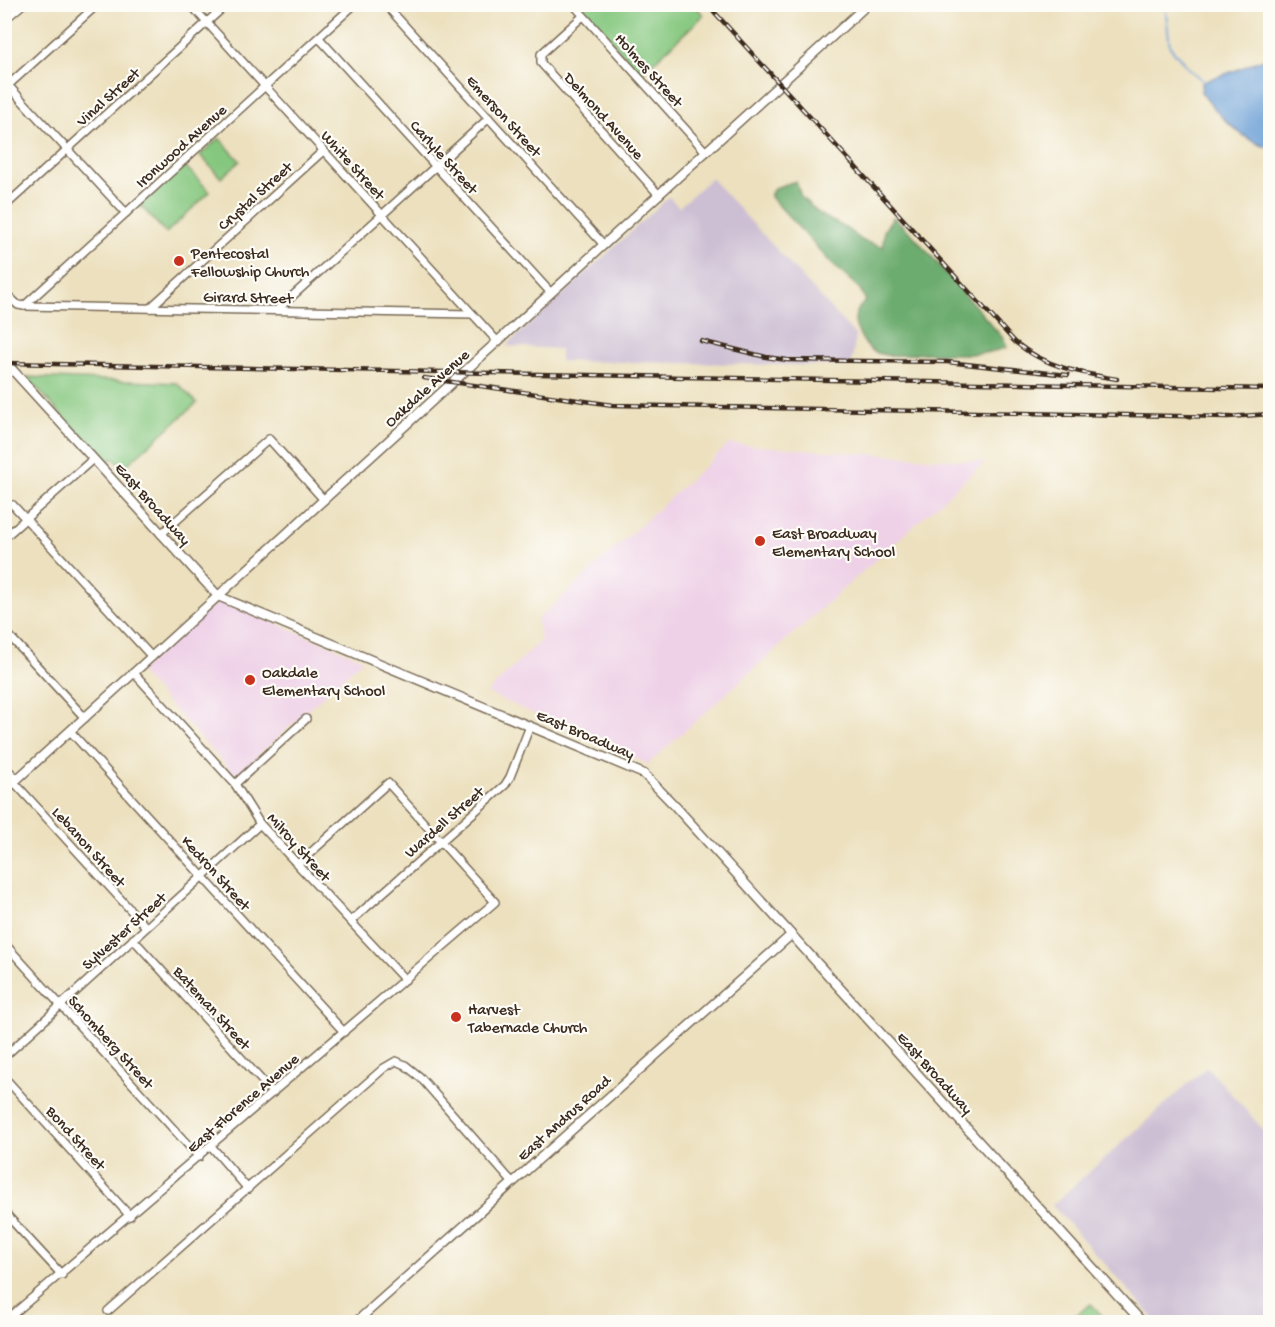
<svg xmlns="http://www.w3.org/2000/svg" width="1275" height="1327" font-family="'Gochi Hand',sans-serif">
	<rect width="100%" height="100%" fill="#fdfcf7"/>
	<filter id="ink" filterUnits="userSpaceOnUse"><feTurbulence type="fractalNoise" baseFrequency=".0167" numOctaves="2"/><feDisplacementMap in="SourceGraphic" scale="12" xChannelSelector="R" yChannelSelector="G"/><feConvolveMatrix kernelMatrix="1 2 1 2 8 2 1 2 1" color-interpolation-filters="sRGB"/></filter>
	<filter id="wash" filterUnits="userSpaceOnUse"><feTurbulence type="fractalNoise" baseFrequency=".008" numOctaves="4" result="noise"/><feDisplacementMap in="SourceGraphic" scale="24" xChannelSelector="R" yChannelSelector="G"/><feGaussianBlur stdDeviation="1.35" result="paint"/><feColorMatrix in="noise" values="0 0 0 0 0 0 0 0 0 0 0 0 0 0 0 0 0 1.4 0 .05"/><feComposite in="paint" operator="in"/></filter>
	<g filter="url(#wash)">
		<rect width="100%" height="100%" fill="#ece0be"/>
		<g fill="#eed0e7">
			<path d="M 729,444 L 985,462 L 648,764 L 487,693 L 541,640 L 537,620 Z"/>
			<path d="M 219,600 L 363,659 L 236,776 L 139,672 Z"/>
		</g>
		<g fill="#ccbed3">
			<path d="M 711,178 L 856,336 L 851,366 L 560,361 L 560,349 L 506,346 L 669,197 L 679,207 Z"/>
			<path d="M 1207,1067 L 1270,1137 L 1270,1322 L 1157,1322 L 1052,1205 Z"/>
		</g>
		<g fill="#85c77f" stroke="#60784e" stroke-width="1.5">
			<path d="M 586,5 L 694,5 L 704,15 L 641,74 L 582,8 Z"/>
			<path d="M 219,138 L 240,161 L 221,178 L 200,155 Z"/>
			<path d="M 184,165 L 210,192 L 166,233 L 140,205 Z"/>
			<path d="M 27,377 L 177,383 L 197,403 L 123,468 L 113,458 L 106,464 Z"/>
			<path d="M 1091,1304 L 1108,1322 L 1067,1322 Z"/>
		</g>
		<path fill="#6cac6e" stroke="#546b46" stroke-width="1.5" d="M 796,181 L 801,197 L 822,216 L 844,227 L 863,241 L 883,247 L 884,231 L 893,217 L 912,234 L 1002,337 L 1007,347 C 980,358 952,353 924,353 C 908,354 888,359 873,351 C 866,348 861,337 857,329 C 852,318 857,308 866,301 L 860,289 L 832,264 L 770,196 L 774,188 Z"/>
		<path fill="#699ed6" stroke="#52647a" stroke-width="1.5" d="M 1270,57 L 1270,148 C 1242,141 1218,115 1201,92 L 1202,83 C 1214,76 1226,75 1239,69 C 1249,65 1259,60 1270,57 Z"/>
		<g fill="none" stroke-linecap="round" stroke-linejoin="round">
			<path stroke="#699ed6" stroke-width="2" d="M 1165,4 L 1170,47 L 1190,70 L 1206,83"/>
		</g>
	</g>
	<g filter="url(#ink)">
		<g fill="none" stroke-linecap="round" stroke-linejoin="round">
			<g stroke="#796a56" stroke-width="10">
				<g id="minor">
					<path d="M 190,4 L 498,342"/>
					<path d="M 385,4 L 604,245"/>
					<path d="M 573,4 L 706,152"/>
					<path d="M 583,16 L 541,54 L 541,63 L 659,195"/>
					<path d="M 4,20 L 23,4"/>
					<path d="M 319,38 L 551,293"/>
					<path d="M 4,81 L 126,213"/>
					<path d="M 4,89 L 98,4"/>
					<path d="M 4,207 L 227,4"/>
					<path d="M 4,292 L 18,305 L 24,306 L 472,314"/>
					<path d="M 24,306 L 355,4"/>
					<path d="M 150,308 L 323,151"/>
					<path d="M 277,310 L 489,118"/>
					<path d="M 13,505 L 152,657"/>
					<path d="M 161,534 L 269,439 L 324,500"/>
					<path d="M 4,538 L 93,459"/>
					<path d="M 4,630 L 85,718"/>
					<path d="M 134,673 L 235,784 L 260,824 L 405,980"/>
					<path d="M 70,731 L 344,1032"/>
					<path d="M 4,766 L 17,779"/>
					<path d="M 14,782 L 146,927"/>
					<path d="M 235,784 L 306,719"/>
					<path d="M 351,921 L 505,785 L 510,777 L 530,726"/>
					<path d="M 133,939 L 273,1093"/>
					<path d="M 4,943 L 199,1157"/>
					<path d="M 4,1057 L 260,824"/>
					<path d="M 4,1077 L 130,1216"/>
					<path d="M 211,1146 L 248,1189"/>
					<path d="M 4,1212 L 62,1275"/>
					<path d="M 108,1311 L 384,1068 L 396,1061 L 405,1065 L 420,1077 L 512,1182"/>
					<path d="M 4,1322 L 495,902 L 388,783 L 298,864"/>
				</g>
			</g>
			<g stroke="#796a56" stroke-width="11">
				<g id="tertiary">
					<path d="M 9,366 L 218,596 L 644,774 L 675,806 L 1142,1322"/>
					<path d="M 4,791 L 868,4"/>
					<path d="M 356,1322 L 791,935"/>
				</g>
			</g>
			<use href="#minor" stroke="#fff" stroke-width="7"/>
			<use href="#tertiary" stroke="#fff" stroke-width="8"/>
			<g stroke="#3b2a1e" stroke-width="4.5">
				<g id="rail">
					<path d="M 707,4 L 1015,342 C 1046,367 1079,373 1117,379"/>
					<path d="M 701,341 L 766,357 L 787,360 L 947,362 L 1068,375"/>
					<path d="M 4,363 L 1270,389"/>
					<path d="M 424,378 L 613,405 L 1228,417 L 1270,414"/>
				</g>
			</g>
			<use href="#rail" stroke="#fdfcf7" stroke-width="2" stroke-dasharray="7" stroke-linecap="butt"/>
		</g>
	</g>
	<g fill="#c8321e" stroke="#fdfcf7" stroke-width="2">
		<circle cx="179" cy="261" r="6"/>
		<circle cx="760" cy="541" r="6"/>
		<circle cx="250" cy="680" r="6"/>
		<circle cx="456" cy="1017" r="6"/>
	</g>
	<g text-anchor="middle" stroke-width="4.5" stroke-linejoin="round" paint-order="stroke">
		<g font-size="16" fill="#3b2a1e" stroke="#fdfcf7">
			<text transform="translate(650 69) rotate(48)" y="6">Holmes Street</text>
			<text transform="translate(107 96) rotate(-42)" y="6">Vinal Street</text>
			<text transform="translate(505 115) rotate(48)" y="6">Emerson Street</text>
			<text transform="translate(605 115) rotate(48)" y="6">Delmond Avenue</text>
			<text transform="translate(180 145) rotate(-42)" y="6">Ironwood Avenue</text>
			<text transform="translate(445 156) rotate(48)" y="6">Carlyle Street</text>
			<text transform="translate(354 164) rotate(48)" y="6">White Street</text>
			<text transform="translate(254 195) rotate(-42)" y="6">Crystal Street</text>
			<text transform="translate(248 296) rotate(1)" y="6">Girard Street</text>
			<text transform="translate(426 387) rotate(-42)" y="6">Oakdale Avenue</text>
			<text transform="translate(154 503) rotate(48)" y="6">East Broadway</text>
			<text transform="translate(586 733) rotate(23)" y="6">East Broadway</text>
			<text transform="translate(443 821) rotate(-41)" y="6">Wardell Street</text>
			<text transform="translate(90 846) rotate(48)" y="6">Lebanon Street</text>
			<text transform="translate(300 846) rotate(48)" y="6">Milroy Street</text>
			<text transform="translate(217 872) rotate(48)" y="6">Kedron Street</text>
			<text transform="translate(123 930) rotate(-42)" y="6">Sylvester Street</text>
			<text transform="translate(213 1007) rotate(48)" y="6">Bateman Street</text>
			<text transform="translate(112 1041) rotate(48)" y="6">Schomberg Street</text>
			<text transform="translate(936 1072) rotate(48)" y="6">East Broadway</text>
			<text transform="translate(242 1102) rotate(-41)" y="6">East Florence Avenue</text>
			<text transform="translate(563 1117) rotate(-42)" y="6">East Andrus Road</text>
			<text transform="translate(77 1137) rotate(48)" y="6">Bond Street</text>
		</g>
		<g font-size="16" fill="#3b2a1e" stroke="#fdfcf7" text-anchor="start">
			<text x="191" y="258">Pentecostal<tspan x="191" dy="18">Fellowship Church</tspan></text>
			<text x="772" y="538">East Broadway<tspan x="772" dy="18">Elementary School</tspan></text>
			<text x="262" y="677">Oakdale<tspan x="262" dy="18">Elementary School</tspan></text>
			<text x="468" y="1014">Harvest<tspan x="468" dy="18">Tabernacle Church</tspan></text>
		</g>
	</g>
	<rect width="1275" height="1327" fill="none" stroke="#fdfcf7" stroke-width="24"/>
</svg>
